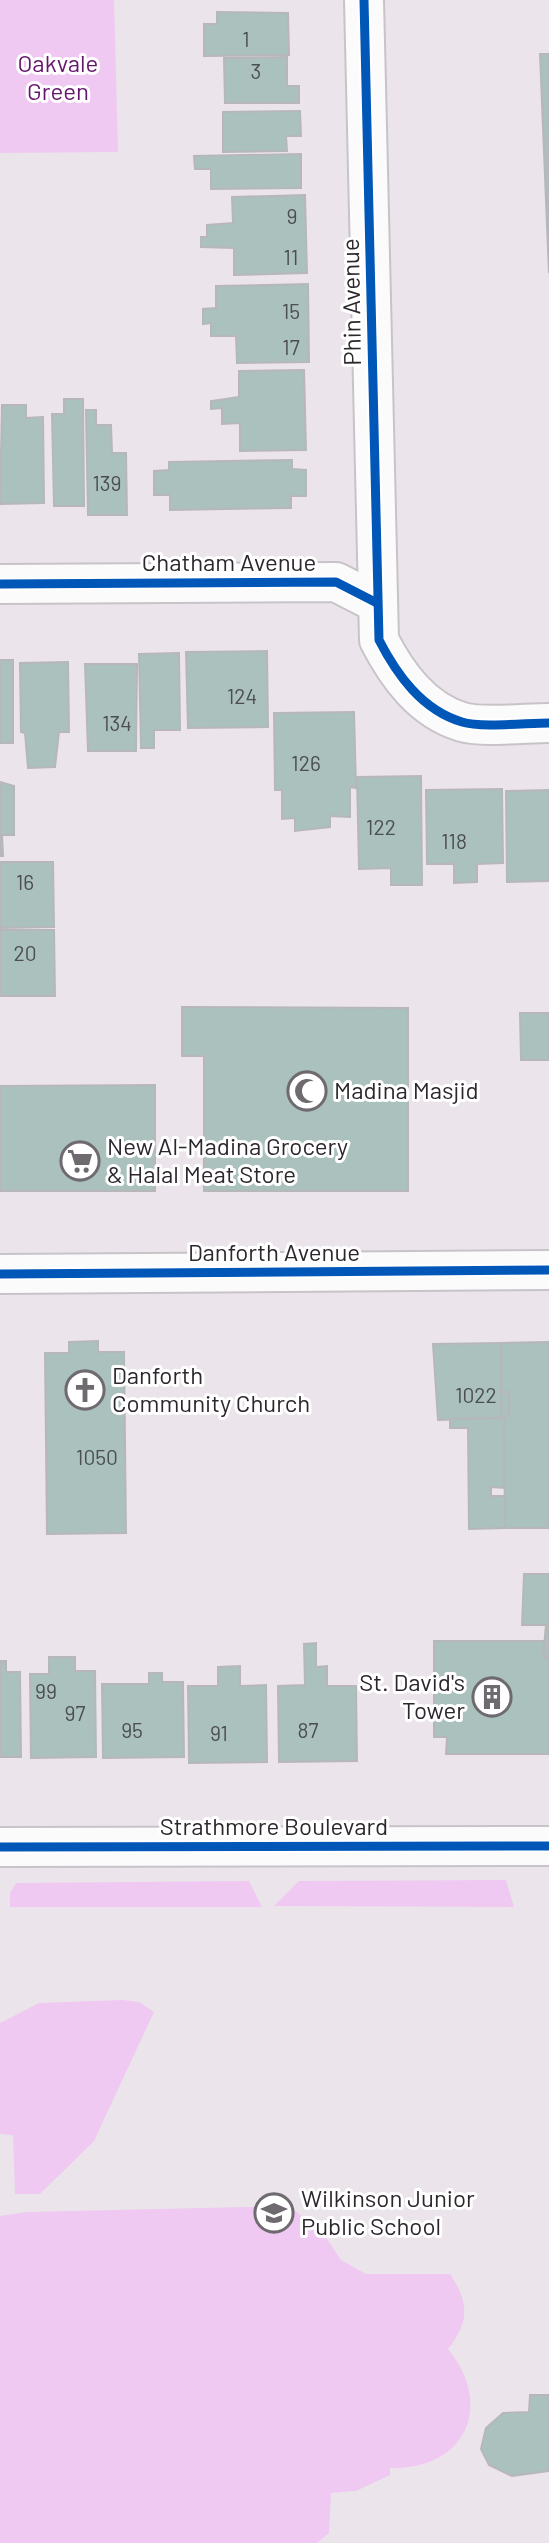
<svg xmlns="http://www.w3.org/2000/svg" width="549" height="2543" font-family="Barlow,sans-serif">
	<rect width="100%" height="100%" fill="#ebe5eb"/>
	<g fill="#efc9f2">
		<path d="M 0,0 L 114,0 L 118,152 L 0,153 Z"/>
		<path d="M 506,1880 L 514,1907 L 274,1906 L 299,1881 Z"/>
		<path d="M 249,1881 L 262,1907 L 10,1907 L 10,1893 L 16,1883 Z"/>
		<path d="M 123,2000 L 139,2002 L 154,2012 L 94,2141 L 40,2194 L 15,2194 L 13,2135 L 0,2134 L 0,2023 L 39,2003 Z"/>
		<path d="M 289,2206 L 323,2233 L 341,2260 L 366,2274 L 450,2274 C 469,2302 470,2322 448,2349 C 495,2406 465,2470 390,2468 L 390,2475 L 356,2491 L 331,2493 L 329,2533 L 317,2543 L 0,2543 L 0,2216 L 27,2212 Z"/>
	</g>
	<g fill="#aac1bd" stroke="#b7b7b9" stroke-width="2">
		<path d="M 217,12 L 288,13 L 289,55 L 204,56 L 204,24 L 217,24 Z"/>
		<path d="M 540,54 L 549,54 L 549,273 Z"/>
		<path d="M 287,57 L 287,86 L 299,86 L 299,103 L 225,103 L 224,58 Z"/>
		<path d="M 300,111 L 301,136 L 286,136 L 287,151 L 223,152 L 223,112 Z"/>
		<path d="M 301,154 L 301,188 L 211,189 L 211,169 L 195,169 L 194,156 Z"/>
		<path d="M 305,195 L 307,273 L 234,275 L 234,248 L 201,247 L 201,237 L 207,237 L 207,225 L 233,223 L 232,197 Z"/>
		<path d="M 308,284 L 309,362 L 237,363 L 236,336 L 211,336 L 211,323 L 203,324 L 203,309 L 216,308 L 216,286 Z"/>
		<path d="M 304,370 L 306,450 L 240,451 L 240,423 L 222,424 L 222,408 L 211,409 L 211,401 L 239,397 L 239,371 Z"/>
		<path d="M 64,399 L 83,399 L 84,506 L 54,506 L 52,414 L 64,414 Z"/>
		<path d="M 2,405 L 26,405 L 26,418 L 43,417 L 44,503 L 0,504 Z"/>
		<path d="M 86,410 L 96,410 L 96,425 L 111,425 L 112,453 L 126,453 L 127,515 L 88,515 Z"/>
		<path d="M 292,460 L 292,469 L 306,470 L 306,496 L 291,496 L 291,508 L 170,510 L 170,495 L 154,495 L 154,471 L 169,470 L 169,462 Z"/>
		<path d="M 267,651 L 268,727 L 188,728 L 186,652 Z"/>
		<path d="M 179,653 L 180,730 L 154,730 L 154,748 L 141,748 L 139,654 Z"/>
		<rect x="0" y="660" width="13" height="83"/>
		<path d="M 68,662 L 69,732 L 59,732 L 55,767 L 28,768 L 25,733 L 21,732 L 20,663 Z"/>
		<path d="M 85,664 L 137,664 L 136,751 L 88,751 Z"/>
		<path d="M 354,712 L 356,788 L 350,787 L 350,817 L 330,816 L 330,827 L 295,831 L 295,818 L 282,819 L 282,790 L 275,790 L 274,713 Z"/>
		<path d="M 421,776 L 422,885 L 391,885 L 391,868 L 359,869 L 357,777 Z"/>
		<path d="M 0,782 L 14,786 L 14,835 L 2,835 L 3,856 L 0,856 Z"/>
		<path d="M 502,789 L 503,863 L 477,864 L 477,882 L 454,883 L 454,864 L 427,864 L 426,790 Z"/>
		<path d="M 549,790 L 549,881 L 507,882 L 506,791 Z"/>
		<path d="M 0,862 L 53,862 L 54,927 L 0,928 Z"/>
		<path d="M 0,930 L 54,930 L 55,996 L 0,996 Z"/>
		<path d="M 182,1007 L 408,1008 L 408,1191 L 204,1191 L 204,1056 L 182,1056 Z"/>
		<path d="M 520,1013 L 549,1013 L 549,1060 L 521,1060 Z"/>
		<path d="M 155,1085 L 155,1191 L 0,1191 L 0,1086 Z"/>
		<path d="M 98,1341 L 98,1352 L 124,1352 L 126,1533 L 47,1534 L 45,1353 L 69,1353 L 69,1342 Z"/>
		<path d="M 549,1342 L 549,1528 L 505,1528 L 504,1416 L 509,1416 L 509,1392 L 501,1392 L 501,1343 Z"/>
		<path d="M 501,1343 L 501,1418 L 438,1420 L 433,1344 Z"/>
		<path d="M 501,1392 L 509,1392 L 509,1416 L 504,1416 L 504,1488 L 491,1487 L 491,1496 L 505,1496 L 505,1528 L 469,1529 L 468,1428 L 450,1428 L 450,1419 L 501,1418 Z"/>
		<path d="M 524,1574 L 549,1574 L 549,1657 L 543,1657 L 546,1625 L 522,1625 Z"/>
		<path d="M 434,1641 L 544,1641 L 543,1657 L 549,1657 L 549,1754 L 446,1754 L 447,1737 L 434,1737 Z"/>
		<path d="M 316,1643 L 316,1667 L 327,1666 L 327,1686 L 356,1686 L 357,1761 L 279,1762 L 278,1686 L 305,1685 L 304,1644 Z"/>
		<path d="M 49,1657 L 75,1657 L 75,1671 L 95,1671 L 96,1757 L 31,1758 L 30,1674 L 49,1674 Z"/>
		<path d="M 0,1661 L 6,1661 L 6,1672 L 20,1672 L 21,1757 L 0,1757 Z"/>
		<path d="M 240,1666 L 240,1686 L 266,1685 L 267,1762 L 189,1763 L 188,1686 L 218,1686 L 218,1667 Z"/>
		<path d="M 149,1673 L 162,1673 L 162,1682 L 183,1682 L 184,1757 L 103,1758 L 102,1684 L 149,1684 Z"/>
		<path d="M 530,2395 L 549,2395 L 549,2471 L 512,2476 L 489,2465 L 481,2449 L 486,2428 L 503,2413 L 529,2412 Z"/>
	</g>
	<g fill="none" stroke-linecap="round" stroke-linejoin="round">
		<g stroke="#c8c3c8" stroke-width="42">
			<g id="minor">
				<path d="M 364,0 L 379,640 C 397,675 422,710 462,722 C 481,728 527,723 549,723"/>
				<path d="M 0,584 L 336,582 L 377,603"/>
				<path d="M 0,1847 L 549,1846"/>
			</g>
		</g>
		<g stroke="#c8c3c8" stroke-width="42">
			<path id="major" d="M 0,1274 L 549,1270"/>
		</g>
		<use href="#minor" stroke="#fcfbfc" stroke-width="38"/>
		<use href="#major" stroke="#fcfbfc" stroke-width="38"/>
		<g stroke="#fff" stroke-width="13">
			<g id="cycleway">
				<path d="M 364,0 L 379,640 C 397,675 422,710 462,722 C 481,728 527,723 549,723"/>
				<path d="M 0,584 L 336,582 L 377,603"/>
				<path d="M 0,1274 L 549,1270"/>
				<path d="M 0,1847 L 549,1846"/>
			</g>
		</g>
		<use href="#cycleway" stroke="#0057b8" stroke-width="9"/>
	</g>
	<defs>
		<g id="mosque-ring" transform="scale(2.0125)"><circle r="9.5" fill="#fff" stroke="#6f6a6f" stroke-width="1.5"/><path d="M3.5-4.9A6 6 0 1 0 3.5 4.9A5 5 0 1 1 3.5-4.9Z" fill="#6f6a6f"/></g>
		<g id="supermarket-ring" transform="scale(2.0125)"><circle r="9.5" fill="#fff" stroke="#6f6a6f" stroke-width="1.5"/><path d="M-6-5.5h2.5l.6 2H6L4.5 2H-2.5L-4.4-4H-6ZM-1.5 3.2a1.3 1.3 0 1 0 .1 0ZM3 3.2a1.3 1.3 0 1 0 .1 0Z" fill="#6f6a6f"/></g>
		<g id="church-ring" transform="scale(2.0125)"><circle r="9.5" fill="#fff" stroke="#6f6a6f" stroke-width="1.5"/><path d="M-1.2-6h2.4v3.5h3.3v2.4h-3.3V6h-2.4V-.1h-3.3v-2.4h3.3Z" fill="#6f6a6f"/></g>
		<g id="building-ring" transform="scale(2.0125)"><circle r="9.5" fill="#fff" stroke="#6f6a6f" stroke-width="1.5"/><path d="M-4-6H4V6H1V3H-1V6H-4ZM-2.5-4.3h1.7v1.8h-1.7ZM.8-4.3h1.7v1.8H.8ZM-2.5-1h1.7V.8h-1.7ZM.8-1h1.7V.8H.8Z" fill="#6f6a6f"/></g>
		<g id="school-ring" transform="scale(2.0125)"><circle r="9.5" fill="#fff" stroke="#6f6a6f" stroke-width="1.5"/><path d="M0-5L7-2L0 1L-7-2ZM-4 1L0 2.5L4 1V4Q0 6-4 4Z" fill="#6f6a6f"/></g>
	</defs>
	<g fill-rule="evenodd">
		<use href="#mosque-ring" x="307" y="1091"/>
		<use href="#supermarket-ring" x="80" y="1161"/>
		<use href="#church-ring" x="85" y="1390"/>
		<use href="#building-ring" x="492" y="1697"/>
		<use href="#school-ring" x="274" y="2213"/>
	</g>
	<g text-anchor="middle" stroke-width="6" stroke-linejoin="round" paint-order="stroke">
		<g font-size="21" fill="#4c4e50">
			<text x="246" y="47">1</text>
			<text x="256" y="79">3</text>
			<text x="292" y="224">9</text>
			<text x="291" y="265">11</text>
			<text x="291" y="319">15</text>
			<text x="291" y="355">17</text>
			<text x="107" y="491">139</text>
			<text x="242" y="704">124</text>
			<text x="117" y="731">134</text>
			<text x="306" y="771">126</text>
			<text x="381" y="835">122</text>
			<text x="454" y="849">118</text>
			<text x="25" y="890">16</text>
			<text x="25" y="961">20</text>
			<text x="476" y="1403">1022</text>
			<text x="97" y="1465">1050</text>
			<text x="46" y="1699">99</text>
			<text x="75" y="1721">97</text>
			<text x="132" y="1738">95</text>
			<text x="308" y="1738">87</text>
			<text x="219" y="1741">91</text>
		</g>
		<g font-size="24" fill="#66156e" stroke="#fff">
			<text x="58" y="72">Oakvale<tspan x="58" dy="28">Green</tspan></text>
		</g>
		<g font-size="24" fill="#2c272c" stroke="#fff">
			<text transform="translate(352 302) rotate(-91)" y="8">Phin Avenue</text>
			<text x="229" y="571">Chatham Avenue</text>
			<text x="274" y="1261">Danforth Avenue</text>
			<text x="274" y="1835">Strathmore Boulevard</text>
		</g>
		<g font-size="24" fill="#2c272c" stroke="#fff" text-anchor="start">
			<text x="334" y="1099">Madina Masjid</text>
			<text x="107" y="1155">New Al-Madina Grocery<tspan x="107" dy="28">&amp; Halal Meat Store</tspan></text>
			<text x="112" y="1384">Danforth<tspan x="112" dy="28">Community Church</tspan></text>
			<text x="465" y="1691" text-anchor="end">St. David's<tspan x="465" dy="28">Tower</tspan></text>
			<text x="301" y="2207">Wilkinson Junior<tspan x="301" dy="28">Public School</tspan></text>
		</g>
	</g>
</svg>
